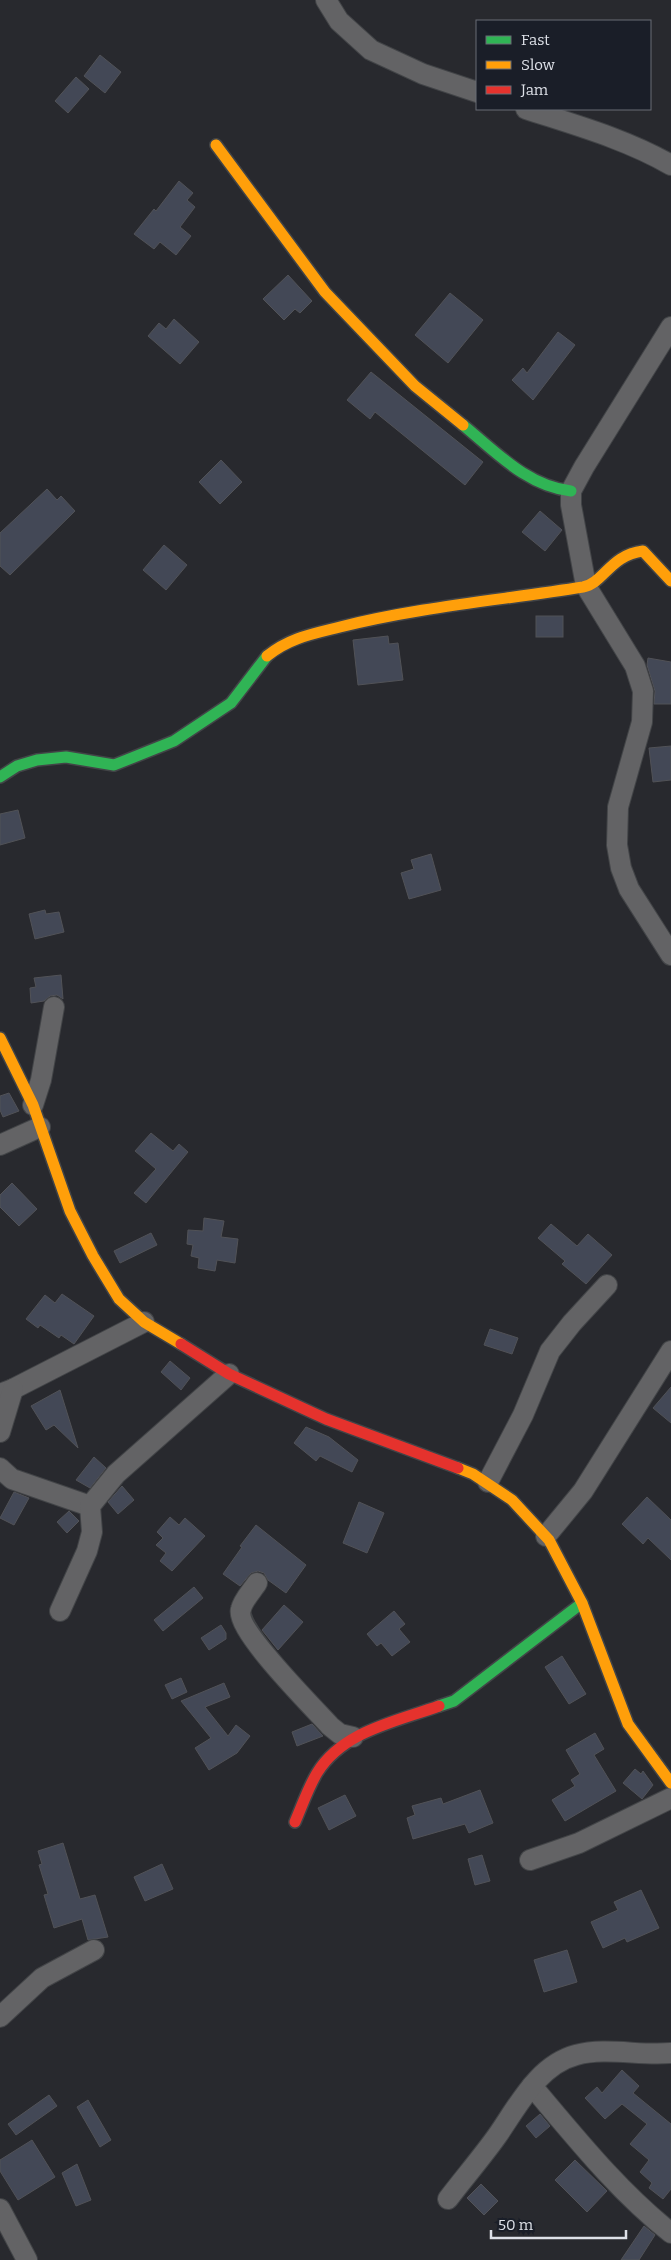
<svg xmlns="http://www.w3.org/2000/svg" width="671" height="2260" font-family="Bitter,serif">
	<rect width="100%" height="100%" fill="#28292e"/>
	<g fill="#434856" stroke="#515257">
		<path d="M 100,55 L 121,72 L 105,93 L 84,76 Z"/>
		<path d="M 76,77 L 89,89 L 68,113 L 55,101 Z"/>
		<path d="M 179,181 L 193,193 L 187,200 L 195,207 L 180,227 L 191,236 L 176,255 L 160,242 L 154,249 L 134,234 L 154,209 L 156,211 Z"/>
		<path d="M 288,275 L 312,301 L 300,313 L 295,309 L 284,320 L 263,299 Z"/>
		<path d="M 450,293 L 483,320 L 448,363 L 415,335 Z"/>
		<path d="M 174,319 L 199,342 L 180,364 L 148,336 L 159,323 L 166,329 Z"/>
		<path d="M 558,332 L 575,345 L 533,400 L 512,380 L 523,368 L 527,373 Z"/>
		<path d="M 371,372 L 483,462 L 465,485 L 375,412 L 370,419 L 347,400 Z"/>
		<path d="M 221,460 L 242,482 L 220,504 L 199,482 Z"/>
		<path d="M 47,489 L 57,500 L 61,496 L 75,511 L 10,575 L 0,566 L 0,533 Z"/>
		<path d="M 540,511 L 562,530 L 545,551 L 522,532 Z"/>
		<path d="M 164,545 L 187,565 L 166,590 L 143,570 Z"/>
		<rect x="536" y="616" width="27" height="21"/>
		<path d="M 388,636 L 389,644 L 398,643 L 403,680 L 358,685 L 353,640 Z"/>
		<path d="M 648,658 L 671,662 L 671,704 L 654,704 L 655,691 L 647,665 Z"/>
		<path d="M 671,746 L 671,780 L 653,782 L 649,748 Z"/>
		<path d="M 18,810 L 25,838 L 0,845 L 0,814 Z"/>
		<path d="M 431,854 L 441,890 L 409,899 L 401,873 L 414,869 L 411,860 Z"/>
		<path d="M 45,910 L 46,914 L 59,912 L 64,932 L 35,939 L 29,914 Z"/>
		<path d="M 61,975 L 63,999 L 57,995 L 50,996 L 44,1001 L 31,1003 L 30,988 L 36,987 L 34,978 Z"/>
		<path d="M 9,1093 L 19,1111 L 3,1117 L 0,1110 L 0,1096 Z"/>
		<path d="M 151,1133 L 173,1151 L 179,1144 L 188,1152 L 146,1203 L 134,1193 L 156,1169 L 135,1151 Z"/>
		<path d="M 12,1183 L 37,1209 L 19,1226 L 0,1207 L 0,1195 Z"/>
		<path d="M 204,1218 L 224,1221 L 221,1237 L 238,1239 L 235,1263 L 217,1260 L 215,1271 L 198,1268 L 199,1258 L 191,1256 L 193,1245 L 187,1244 L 188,1230 L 203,1231 Z"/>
		<path d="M 551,1224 L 577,1246 L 588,1234 L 612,1255 L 586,1284 L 562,1264 L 565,1261 L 538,1238 Z"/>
		<path d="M 151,1233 L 157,1245 L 120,1263 L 114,1251 Z"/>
		<path d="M 62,1294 L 94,1316 L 74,1344 L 61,1335 L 59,1338 L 40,1325 L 38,1328 L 26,1319 L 45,1295 L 55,1303 Z"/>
		<path d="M 490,1329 L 518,1338 L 512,1354 L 484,1345 Z"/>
		<path d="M 170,1361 L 190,1378 L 181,1390 L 161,1372 Z"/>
		<path d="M 671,1387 L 671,1423 L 653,1408 Z"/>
		<path d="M 60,1390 L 78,1448 L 54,1425 L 46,1430 L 31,1406 Z"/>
		<path d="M 306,1427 L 329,1437 L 358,1460 L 352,1472 L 320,1456 L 316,1461 L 294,1443 Z"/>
		<path d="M 94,1457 L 106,1468 L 90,1488 L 76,1480 Z"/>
		<path d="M 122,1486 L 134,1500 L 118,1514 L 108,1502 Z"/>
		<path d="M 14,1492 L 29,1498 L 14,1525 L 0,1518 Z"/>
		<path d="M 647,1497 L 671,1520 L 671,1560 L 648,1538 L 643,1544 L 622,1524 Z"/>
		<path d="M 359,1502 L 384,1513 L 367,1553 L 343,1543 Z"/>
		<path d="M 69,1511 L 79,1521 L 67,1533 L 57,1522 Z"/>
		<path d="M 170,1517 L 179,1525 L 185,1518 L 205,1536 L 172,1571 L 160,1561 L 166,1553 L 156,1545 L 163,1538 L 157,1532 Z"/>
		<path d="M 256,1525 L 306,1565 L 286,1593 L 268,1580 L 264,1573 L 258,1571 L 251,1573 L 240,1586 L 223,1574 L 242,1547 L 240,1546 Z"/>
		<path d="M 194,1587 L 203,1598 L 163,1631 L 154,1620 Z"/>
		<path d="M 284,1605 L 303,1622 L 278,1650 L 262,1630 Z"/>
		<path d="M 394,1611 L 405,1624 L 399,1629 L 410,1642 L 392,1656 L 381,1643 L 377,1646 L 367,1634 Z"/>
		<path d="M 221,1625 L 226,1633 L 226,1639 L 209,1650 L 201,1638 Z"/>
		<path d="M 562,1656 L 586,1694 L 569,1704 L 545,1667 Z"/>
		<path d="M 181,1678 L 187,1692 L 172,1699 L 165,1685 Z"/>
		<path d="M 224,1683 L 230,1697 L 205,1707 L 228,1736 L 236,1725 L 250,1736 L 237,1753 L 209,1770 L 195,1748 L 211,1738 L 181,1701 Z"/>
		<path d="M 312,1724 L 323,1736 L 297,1746 L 292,1732 Z"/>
		<path d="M 595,1733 L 604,1749 L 594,1755 L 616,1791 L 565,1821 L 552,1800 L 575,1786 L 571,1780 L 580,1774 L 566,1750 Z"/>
		<path d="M 635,1769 L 641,1774 L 643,1771 L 653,1785 L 642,1799 L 623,1783 Z"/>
		<path d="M 480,1790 L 493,1823 L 469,1833 L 465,1824 L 413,1839 L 407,1818 L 415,1815 L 412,1806 L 441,1798 L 443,1804 Z"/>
		<path d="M 345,1795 L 356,1816 L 329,1830 L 318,1808 Z"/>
		<path d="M 63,1843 L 80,1899 L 95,1895 L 108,1937 L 88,1940 L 82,1919 L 54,1928 L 44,1895 L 48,1894 L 39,1865 L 42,1864 L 38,1851 Z"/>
		<path d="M 482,1855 L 490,1881 L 475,1885 L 468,1859 Z"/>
		<path d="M 162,1864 L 173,1889 L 145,1901 L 134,1877 Z"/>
		<path d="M 641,1890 L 659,1928 L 627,1942 L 625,1938 L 603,1948 L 591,1922 L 618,1910 L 614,1902 Z"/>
		<path d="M 567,1950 L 577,1982 L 544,1992 L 534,1960 Z"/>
		<path d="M 622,2070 L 639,2086 L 633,2093 L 671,2124 L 671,2189 L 663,2199 L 649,2188 L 652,2183 L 640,2172 L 649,2160 L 630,2144 L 647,2124 L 622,2104 L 605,2119 L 585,2098 L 597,2087 L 602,2093 Z"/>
		<path d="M 49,2095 L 57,2106 L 16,2135 L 8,2124 Z"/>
		<path d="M 88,2100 L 111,2140 L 100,2147 L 77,2107 Z"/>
		<path d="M 540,2114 L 550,2126 L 536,2138 L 526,2126 Z"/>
		<path d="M 32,2140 L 55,2177 L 18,2200 L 0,2171 L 0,2160 Z"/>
		<path d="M 575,2160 L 607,2191 L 587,2212 L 555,2180 Z"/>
		<path d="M 77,2164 L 91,2200 L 76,2206 L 62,2173 Z"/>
		<path d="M 481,2184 L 498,2201 L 484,2215 L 467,2198 Z"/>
		<path d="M 644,2226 L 655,2235 L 639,2260 L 621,2260 Z"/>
	</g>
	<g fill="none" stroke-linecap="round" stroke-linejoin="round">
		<g stroke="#424447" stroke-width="22">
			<g id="street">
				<path d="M 326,0 L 339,21 L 371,50 L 423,74 L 477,92"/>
				<path d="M 526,109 C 575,125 626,139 671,165"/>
				<path d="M 671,327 L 584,467 L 571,491 L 571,505 L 586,586 L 635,666 L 643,691 L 642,722 L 618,807 L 617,845 L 621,868 L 629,889 L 671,955"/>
				<path d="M 33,1105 L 41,1080 L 54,1007"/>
				<path d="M 0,1145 L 40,1127"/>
				<path d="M 0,1394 L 13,1389 L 144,1322"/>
				<path d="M 0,1432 L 13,1389"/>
				<path d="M 0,1468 L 12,1479 L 90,1506"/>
				<path d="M 488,1482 L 523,1415 L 550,1351 L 572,1323 L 607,1285"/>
				<path d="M 546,1536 L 583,1491 L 671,1351"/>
				<path d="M 257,1583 C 252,1591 243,1600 241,1609 C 234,1629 314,1708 330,1726 L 340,1734 L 353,1737"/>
				<path d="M 60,1611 L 87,1551 L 92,1532 L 90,1506 L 116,1474 L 229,1374"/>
				<path d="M 530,1860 L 579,1843 L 671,1798"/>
				<path d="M 0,2017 L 42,1978 L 94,1950"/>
				<path d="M 532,2086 C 576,2138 618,2191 671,2233"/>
				<path d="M 448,2199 C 464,2178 482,2157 497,2136 C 518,2106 538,2065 576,2055 C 606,2047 640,2056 671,2053"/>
				<path d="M 0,2209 L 27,2260"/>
			</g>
		</g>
		<g stroke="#424447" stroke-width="14">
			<g id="fast">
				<path d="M 463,425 C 496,452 527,486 571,491"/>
				<path d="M 0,777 L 17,766 L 37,760 L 66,757 L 114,765 L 174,741 L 231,703 L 267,656"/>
				<path d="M 439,1706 L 454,1701 L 582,1603"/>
			</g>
		</g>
		<g stroke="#424447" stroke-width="14">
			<g id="slow">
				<path d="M 216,145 L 325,292 L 415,386 L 463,425"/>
				<path d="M 267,656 C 289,638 312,634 340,627 C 419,607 502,600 583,587 C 604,583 610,555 643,551 L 671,581"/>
				<path d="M 0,1038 L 33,1105 L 70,1211 L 93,1256 L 119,1299 L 144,1322 L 181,1344"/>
				<path d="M 458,1468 L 473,1474 L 512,1500 L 549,1540 L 582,1603 L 628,1724 L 671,1783"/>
			</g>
		</g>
		<g stroke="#424447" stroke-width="14">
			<g id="jam">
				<path d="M 181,1344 L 229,1374 L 326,1419 L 458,1468"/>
				<path d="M 295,1822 C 302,1806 308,1788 317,1773 C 343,1731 395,1722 439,1706"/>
			</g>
		</g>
		<use href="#street" stroke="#636365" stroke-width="20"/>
		<use href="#fast" stroke="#30b455" stroke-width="11"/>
		<use href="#slow" stroke="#ff9f0a" stroke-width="11"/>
		<use href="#jam" stroke="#e5322d" stroke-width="11"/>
	</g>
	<rect x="476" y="20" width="175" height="90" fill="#1a1e28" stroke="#686c75"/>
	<rect x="486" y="36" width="25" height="8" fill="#30b455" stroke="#686c75"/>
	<text x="521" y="45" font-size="15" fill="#dee1e8">Fast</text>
	<rect x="486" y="61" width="25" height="8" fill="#ff9f0a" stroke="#686c75"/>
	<text x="521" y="70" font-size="15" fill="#dee1e8">Slow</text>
	<rect x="486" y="86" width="25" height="8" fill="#e5322d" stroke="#686c75"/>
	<text x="521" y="95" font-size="15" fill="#dee1e8">Jam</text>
	<path d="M491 2230v8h135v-8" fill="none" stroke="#dee1e8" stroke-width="2.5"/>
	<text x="498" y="2230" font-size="15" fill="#dee1e8" stroke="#1a1e28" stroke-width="4" paint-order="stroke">50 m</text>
</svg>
